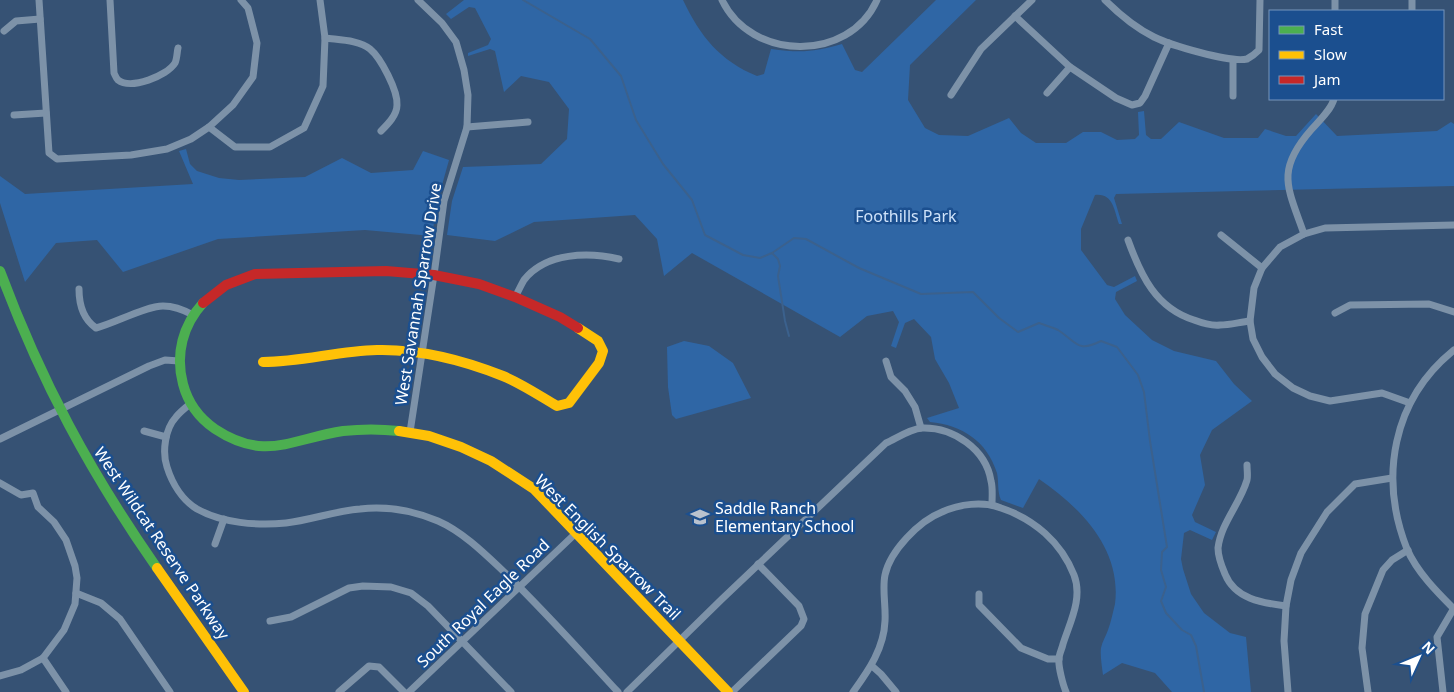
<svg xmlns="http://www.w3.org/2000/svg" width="1454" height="692" font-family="'Noto Sans',sans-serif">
	<rect width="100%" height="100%" fill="#365274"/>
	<g fill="#2f66a5">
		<path d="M 464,0 L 683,0 C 700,36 720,61 757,76 L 764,74 L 771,49 C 801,53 814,52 842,44 L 855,70 L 862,72 L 936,0 L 976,0 L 910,65 L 908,100 L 925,128 L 939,135 L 968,136 L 1009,118 L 1021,133 L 1036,143 L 1066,143 L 1083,132 L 1101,132 L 1117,140 L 1135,139 L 1139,135 L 1138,112 L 1144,111 L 1146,135 L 1151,139 L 1161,139 L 1179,122 L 1224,138 L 1258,138 L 1265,129 L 1286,136 L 1296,136 L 1316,114 L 1337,136 L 1437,131 L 1451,122 L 1454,124 L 1454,186 L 1116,194 L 1114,198 L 1122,224 L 1119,224 C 1114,210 1113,193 1095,195 L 1081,229 L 1081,250 L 1107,285 L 1114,287 L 1135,276 L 1137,281 L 1116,292 L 1115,299 L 1125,315 L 1152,340 L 1174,351 L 1216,361 L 1234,384 L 1252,401 L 1212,430 L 1200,455 L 1205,485 L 1192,515 L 1195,522 L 1216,532 L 1212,540 L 1190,530 L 1184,533 L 1181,559 L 1183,569 L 1191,594 L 1204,613 L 1230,633 L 1246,637 L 1251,692 L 1172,692 L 1155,673 L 1122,663 L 1103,675 C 1102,667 1100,656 1101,648 C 1102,642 1106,636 1108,630 C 1111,622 1113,612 1115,604 C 1122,549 1080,507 1039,479 L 1023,508 L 1001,500 C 997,491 999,482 997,473 C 987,441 962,425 930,422 L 927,418 L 959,408 L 949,383 L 935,359 L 931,337 L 914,319 L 905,323 L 896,348 L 891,346 L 899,322 L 893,311 L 867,316 L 840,337 L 692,253 L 664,276 L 657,239 L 635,215 L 534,222 L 495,241 L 447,235 L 452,201 L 463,167 L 541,164 L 567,139 L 569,109 L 549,82 L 521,76 L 504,92 L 495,51 L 490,49 L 468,56 L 468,53 L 488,45 L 491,39 L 475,8 L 469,7 L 451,19 L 446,14 Z"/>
		<path d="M 186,149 L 190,164 L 197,171 L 219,178 L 239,180 L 305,177 L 342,158 L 371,173 L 413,170 L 423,151 L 449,160 L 437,203 L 432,236 L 365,230 L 218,239 L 123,272 L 97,240 L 56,243 L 25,282 L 0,203 L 0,176 L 25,194 L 193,184 L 179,151 Z"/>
		<path d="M 684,341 L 709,346 L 733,363 L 751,398 L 676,419 L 672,415 L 668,387 L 667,347 Z"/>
	</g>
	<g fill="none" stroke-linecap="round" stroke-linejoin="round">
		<g stroke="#3b618d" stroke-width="2">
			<path d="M 523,0 L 590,39 L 621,76 L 636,120 L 663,164 L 692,200 L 705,235 L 743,255 L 760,258 L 772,253 L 794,238 L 806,239 L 859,268 L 921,294 L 973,292 L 999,318 L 1018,332 L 1039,323 C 1045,325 1052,327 1058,330 C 1077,342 1077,353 1101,341 L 1117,347 L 1138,375 L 1144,392 L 1150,441 L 1167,547 L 1162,552 L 1161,570 L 1166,587 L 1161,601 L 1166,613 L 1182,630 L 1191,635 L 1196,646 L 1204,692"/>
			<path d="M 772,253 L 778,259 L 780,266 L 778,276 L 785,321 L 789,336"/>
		</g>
		<g stroke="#7d92a8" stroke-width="7">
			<path d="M 39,0 L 49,153 L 57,159 L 131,155 L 167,149 L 191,139 L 209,127 L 233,105 L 253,77 L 257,43 L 248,8 L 241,0"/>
			<path d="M 110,0 L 114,73 C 115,75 116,78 118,80 C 131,90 167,76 175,63 C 177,59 177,52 178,48"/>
			<path d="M 722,0 C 751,61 849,63 877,0"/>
			<path d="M 1105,0 C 1119,14 1136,28 1154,37 C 1170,45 1230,63 1247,59 C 1251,57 1256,53 1259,50 L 1260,0"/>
			<path d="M 1335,0 L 1335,11"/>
			<path d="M 1412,11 L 1412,0"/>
			<path d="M 1015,16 L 1070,67 L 1116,98 L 1132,105 L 1140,103 L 1145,96 L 1169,43"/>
			<path d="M 4,31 L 16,21 L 40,19"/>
			<path d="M 325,38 C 339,40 359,40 370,49 C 381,58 398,91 397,105 C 397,115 388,124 381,131"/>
			<path d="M 1233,60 L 1233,96"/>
			<path d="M 1047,93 L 1070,67"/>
			<path d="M 951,95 L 981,49 L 1032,0"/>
			<path d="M 14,115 L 46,113"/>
			<path d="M 209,127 L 235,147 L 270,147 L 304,128 L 323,86 L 325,38 L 320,0"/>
			<path d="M 467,127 L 528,122"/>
			<path d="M 1304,234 C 1288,188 1275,171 1311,130 C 1319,121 1331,110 1334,99"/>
			<path d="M 1221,235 L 1262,268"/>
			<path d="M 1128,240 C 1141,276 1156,308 1194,320 C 1202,323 1211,326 1220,325 C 1230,325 1240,322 1250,321"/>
			<path d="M 79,289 C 79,305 83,319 96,328 C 115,323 146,306 163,306 C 174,306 184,310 193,315"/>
			<path d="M 515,297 C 518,292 521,285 524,280 C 546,252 589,252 619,259"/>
			<path d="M 1335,313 L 1350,305 L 1429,304 L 1454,312"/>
			<path d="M 1454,350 C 1392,400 1379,478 1407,549 C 1417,572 1437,592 1454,609"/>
			<path d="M 886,361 L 891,377 L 905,391 L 915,407 L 921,428"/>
			<path d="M 1410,403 L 1382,393 L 1330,401 L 1310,396 L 1293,388 L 1275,374 L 1262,357 L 1253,339 L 1250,321 L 1254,288 L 1262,268 L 1280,247 L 1304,234 L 1325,228 L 1454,225"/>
			<path d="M 190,404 C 185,408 180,412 176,417 C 165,429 162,452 167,467 C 172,483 182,500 197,509 C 222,523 257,526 286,523 C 311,520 335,511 360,509 C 386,506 414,511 438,521 C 461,531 482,551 501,569 C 542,608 580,651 618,692"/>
			<path d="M 144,431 L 166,437"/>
			<path d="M 410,432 L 434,275 L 444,201 L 467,127 L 468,95 L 464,70 L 456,42 L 442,23 L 418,0"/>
			<path d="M 0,439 L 149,366 L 165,360 L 179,361"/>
			<path d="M 1247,465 C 1247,470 1248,476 1247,480 C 1240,504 1221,523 1218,548 C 1218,556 1222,567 1225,574 C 1235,599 1262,603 1286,606"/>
			<path d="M 0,483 L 21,495 L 33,493 L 38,507 L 54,522 L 66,540 L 75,566 L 77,578 L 75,604 L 64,630 L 43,658 L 21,670 L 0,676"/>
			<path d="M 215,544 L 224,519"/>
			<path d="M 76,593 L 101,603 L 120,619 L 170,692"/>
			<path d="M 979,594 L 979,605 L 1021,648 L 1048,659 L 1059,659"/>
			<path d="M 270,621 L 291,617 L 349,588 L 363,586 L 391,587 L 411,593 L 428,606 L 511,692"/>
			<path d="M 43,658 L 66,692"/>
			<path d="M 872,666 L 881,674 L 896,692"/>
			<path d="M 339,692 L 369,666 L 379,667 L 404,692"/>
			<path d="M 409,692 L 576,533"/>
			<path d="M 627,692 L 722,599 L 886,443 C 897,438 910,429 922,428 C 953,427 986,449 991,481 C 993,488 992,497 992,504"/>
			<path d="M 732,692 L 801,626 L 804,619 L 799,606 L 758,564"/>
			<path d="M 853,692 C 869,670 884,648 885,621 C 886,606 882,589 885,575 C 890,551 919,521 942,512 C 959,504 983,501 1001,508 C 1034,519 1061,542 1074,575 C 1083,598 1070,622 1063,644 C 1062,649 1059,654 1059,659 C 1058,666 1063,685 1066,692"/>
			<path d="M 1288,692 L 1284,641 L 1286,606 L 1291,580 L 1301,553 L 1327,512 L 1355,484 L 1392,478"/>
			<path d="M 1368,692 L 1362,648 L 1365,614 L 1383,570 L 1392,560 L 1408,550"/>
			<path d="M 1443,692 L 1437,637 L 1454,608"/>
		</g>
		<g stroke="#4caf50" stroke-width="10">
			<path d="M 0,271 C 41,381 90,472 157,568"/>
			<path d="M 203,303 C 183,325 175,354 183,384 C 188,403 199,418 215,429 C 265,462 291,439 343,431 C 361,429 381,429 399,431"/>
		</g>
		<g stroke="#ffc107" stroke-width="10">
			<path d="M 263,362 C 301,362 338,351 377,350 C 420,349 463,360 503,376 C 522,384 540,396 557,406 L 569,403 L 599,363 L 603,351 L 598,341 L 578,328"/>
			<path d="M 399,431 L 429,436 L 461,447 L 491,461 L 534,489 L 728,692"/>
			<path d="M 157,568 L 244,692"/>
		</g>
		<path stroke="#c62828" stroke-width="10" d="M 203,303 L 226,285 L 255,274 L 386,271 L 434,275 L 479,284 L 515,297 L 560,317 L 578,328"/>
	</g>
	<defs>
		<g id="school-bare" transform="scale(1.5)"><path d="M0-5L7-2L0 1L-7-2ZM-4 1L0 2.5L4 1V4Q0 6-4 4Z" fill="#b9c2ce" stroke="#1b4f8f" stroke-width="2.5" paint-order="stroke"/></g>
	</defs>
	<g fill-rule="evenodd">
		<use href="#school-bare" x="700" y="517"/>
	</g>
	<g text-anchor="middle" stroke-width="5" stroke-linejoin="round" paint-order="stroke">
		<g font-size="16" fill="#cfe3fa" stroke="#1b4f8f">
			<text x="906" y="222">Foothills Park</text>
		</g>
		<g font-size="16" fill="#fff" stroke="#1b4f8f">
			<text transform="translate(418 294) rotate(-81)" y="6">West Savannah Sparrow Drive</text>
			<text transform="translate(162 543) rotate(56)" y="6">West Wildcat Reserve Parkway</text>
			<text transform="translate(608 547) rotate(45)" y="6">West English Sparrow Trail</text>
			<text transform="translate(483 603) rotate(-44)" y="6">South Royal Eagle Road</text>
		</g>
		<g font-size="16" fill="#fff" stroke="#1b4f8f" text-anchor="start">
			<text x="715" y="514">Saddle Ranch<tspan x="715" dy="18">Elementary School</tspan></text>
		</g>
	</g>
	<rect x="1269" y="10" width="175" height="90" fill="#1b4f8f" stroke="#7695bc"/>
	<rect x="1279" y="26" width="25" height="8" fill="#4caf50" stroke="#7695bc"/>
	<text x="1314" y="35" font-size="15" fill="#ffffff">Fast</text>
	<rect x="1279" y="51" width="25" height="8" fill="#ffc107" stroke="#7695bc"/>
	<text x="1314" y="60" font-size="15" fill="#ffffff">Slow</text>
	<rect x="1279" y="76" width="25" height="8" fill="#c62828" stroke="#7695bc"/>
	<text x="1314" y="85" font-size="15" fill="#ffffff">Jam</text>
	<g transform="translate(1419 657) rotate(46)" stroke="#1b4f8f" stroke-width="4" paint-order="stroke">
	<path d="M0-4L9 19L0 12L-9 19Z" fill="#ffffff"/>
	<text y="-8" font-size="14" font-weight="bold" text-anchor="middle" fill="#ffffff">N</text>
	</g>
</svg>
